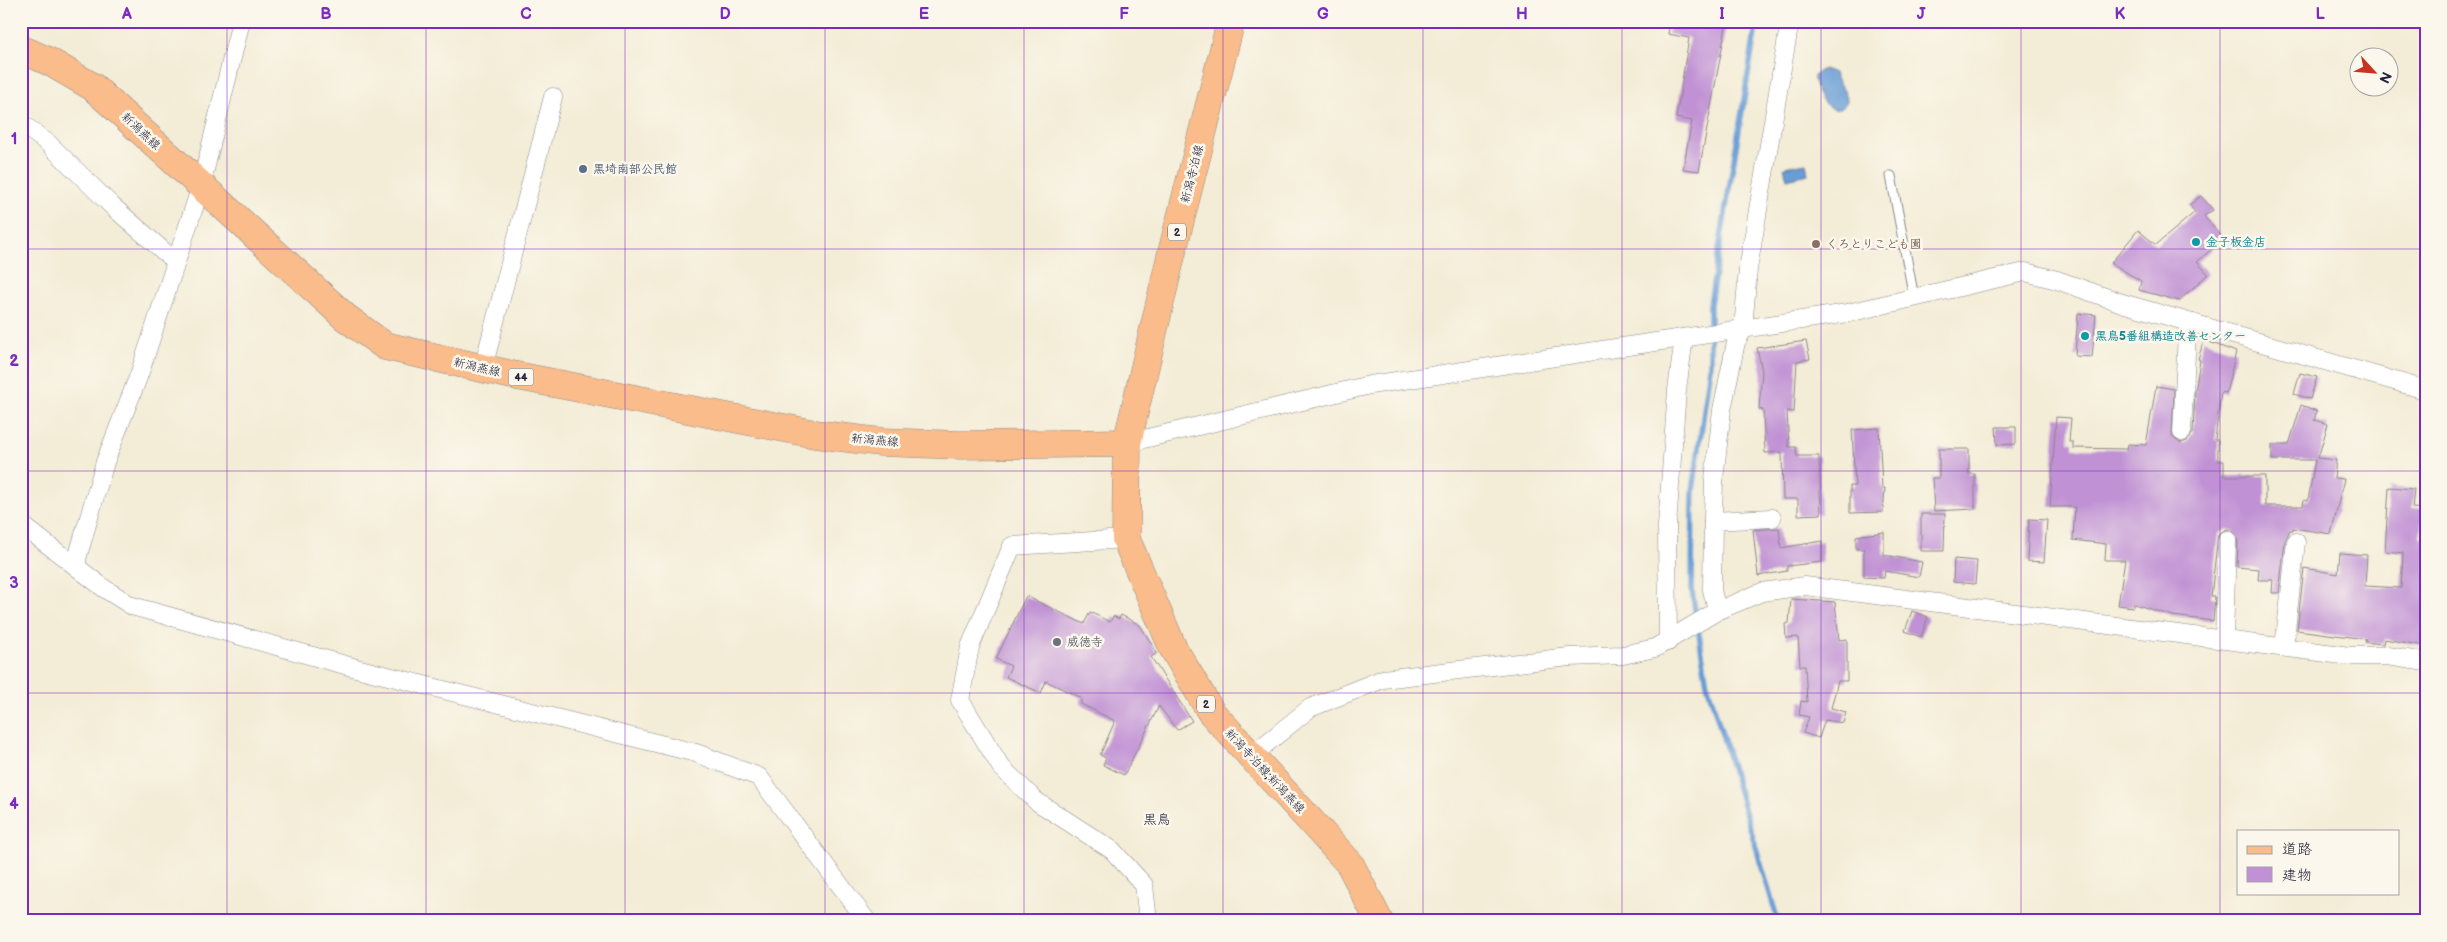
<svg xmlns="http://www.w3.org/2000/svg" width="2447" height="942" font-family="'Balsamiq Sans','Klee One',sans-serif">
	<rect width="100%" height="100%" fill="#fbf7ec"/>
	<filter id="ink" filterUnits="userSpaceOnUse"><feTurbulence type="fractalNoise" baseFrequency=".02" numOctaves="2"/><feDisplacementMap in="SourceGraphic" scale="10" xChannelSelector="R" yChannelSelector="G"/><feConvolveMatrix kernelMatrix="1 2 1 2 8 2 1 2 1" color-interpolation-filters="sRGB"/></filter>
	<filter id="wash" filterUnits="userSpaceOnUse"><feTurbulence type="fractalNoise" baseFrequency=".0096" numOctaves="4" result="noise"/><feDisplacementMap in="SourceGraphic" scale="20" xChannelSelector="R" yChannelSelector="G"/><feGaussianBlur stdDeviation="1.12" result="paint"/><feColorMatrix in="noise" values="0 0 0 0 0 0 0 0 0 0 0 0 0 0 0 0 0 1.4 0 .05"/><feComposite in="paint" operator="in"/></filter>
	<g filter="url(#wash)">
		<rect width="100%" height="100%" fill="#f3ecd6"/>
		<g fill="#699dd5" stroke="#466088">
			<path d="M 1820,70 L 1827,70 L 1834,73 C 1837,84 1847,90 1847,101 C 1834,125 1812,92 1814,76 Z"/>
			<path d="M 1806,163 L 1808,174 L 1787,179 L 1784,167 Z"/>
		</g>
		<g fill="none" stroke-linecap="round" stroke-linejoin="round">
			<path stroke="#699dd5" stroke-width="5.5" d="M 1757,21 L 1710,304 L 1710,367 L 1693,491 L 1692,591 L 1707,684 L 1778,921"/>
		</g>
		<g id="blocks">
			<g fill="#c091d4">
				<path d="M 1670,21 L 1727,21 L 1699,171 L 1683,169 L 1692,121 L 1676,118 L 1689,38 L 1668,34 Z"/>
				<path d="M 2201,196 L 2213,210 L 2204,216 L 2223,239 L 2197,262 L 2208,274 L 2179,301 L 2139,290 L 2141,281 L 2111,263 L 2138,230 L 2156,245 L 2195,212 L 2189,205 Z"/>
				<path d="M 2078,313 L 2096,315 L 2092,357 L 2075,356 Z"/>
				<path d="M 2204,340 L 2236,352 L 2226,393 L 2221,392 L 2215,440 L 2218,440 L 2218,461 L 2224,461 L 2224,476 L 2265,476 L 2265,506 L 2303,506 L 2304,500 L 2308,501 L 2315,460 L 2272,460 L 2272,445 L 2289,445 L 2301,405 L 2317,411 L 2314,420 L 2328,424 L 2318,458 L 2336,460 L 2334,478 L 2344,479 L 2331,534 L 2293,528 L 2293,530 L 2290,530 L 2285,541 L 2279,593 L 2272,593 L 2273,580 L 2258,580 L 2259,569 L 2237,567 L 2238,540 L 2233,531 L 2227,529 L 2218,534 L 2211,597 L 2215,597 L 2213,621 L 2173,616 L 2134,604 L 2133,607 L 2118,605 L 2125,560 L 2105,560 L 2106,544 L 2073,540 L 2075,507 L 2050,507 L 2056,417 L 2071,418 L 2069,442 L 2073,442 L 2073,448 L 2127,449 L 2128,444 L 2146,445 L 2156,386 L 2174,389 L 2172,436 L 2181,443 L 2187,441 L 2193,433 L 2195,392 L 2200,360 L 2198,359 Z"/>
				<path d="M 1806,341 L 1810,359 L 1797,361 L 1794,412 L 1787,411 L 1789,447 L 1796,447 L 1797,456 L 1819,456 L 1821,514 L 1798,515 L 1798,499 L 1783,499 L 1782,452 L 1765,453 L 1763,410 L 1759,409 L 1762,371 L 1757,348 Z"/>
				<path d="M 2300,373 L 2317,377 L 2310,399 L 2294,394 Z"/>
				<path d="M 1996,427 L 2016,427 L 2016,444 L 1997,445 Z"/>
				<path d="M 1879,428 L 1882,488 L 1885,488 L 1883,512 L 1850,513 L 1850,486 L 1855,486 L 1852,430 Z"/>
				<path d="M 1939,449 L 1969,449 L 1969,474 L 1975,474 L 1975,509 L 1934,511 L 1932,478 L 1939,478 Z"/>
				<path d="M 2389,487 L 2414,489 L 2412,508 L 2423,509 L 2420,537 L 2426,537 L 2426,646 L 2384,639 L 2383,644 L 2365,642 L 2366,639 L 2297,630 L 2304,568 L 2338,574 L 2340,553 L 2367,555 L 2365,586 L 2401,588 L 2403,553 L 2385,551 Z"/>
				<path d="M 1921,514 L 1945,514 L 1944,551 L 1921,551 Z"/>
				<path d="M 2029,519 L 2047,520 L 2044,562 L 2027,561 Z"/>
				<path d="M 1779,528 L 1781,548 L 1822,541 L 1822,562 L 1787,566 L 1787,571 L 1758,576 L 1753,530 Z"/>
				<path d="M 1884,532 L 1884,555 L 1922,562 L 1919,577 L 1885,571 L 1884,578 L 1864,577 L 1864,549 L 1856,549 L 1856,536 Z"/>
				<path d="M 1954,559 L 1977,561 L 1975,584 L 1953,582 Z"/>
				<path d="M 1026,596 L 1084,624 L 1090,612 L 1110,622 L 1113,616 L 1119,619 L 1121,615 L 1140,625 L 1157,653 L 1151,657 L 1192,721 L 1177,730 L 1159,706 L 1124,775 L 1103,765 L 1106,758 L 1100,755 L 1115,721 L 1081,704 L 1081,698 L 1046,681 L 1041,693 L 1006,677 L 1011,666 L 996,659 Z"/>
				<path d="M 1791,599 L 1835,602 L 1839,640 L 1847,639 L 1847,681 L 1838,681 L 1831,708 L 1846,712 L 1843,723 L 1825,720 L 1819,738 L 1803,733 L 1809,717 L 1799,715 L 1801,701 L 1807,702 L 1805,666 L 1800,666 L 1798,637 L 1786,638 L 1785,624 L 1789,623 Z"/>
				<path d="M 1912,611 L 1928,617 L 1921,637 L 1905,631 Z"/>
			</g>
		</g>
	</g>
	<g filter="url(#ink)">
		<use href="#blocks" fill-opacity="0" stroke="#8a8788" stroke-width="1"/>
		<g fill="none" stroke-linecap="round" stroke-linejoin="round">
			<g stroke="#8a8788" stroke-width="11">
				<path id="lane" d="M 1891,176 L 1914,298"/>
			</g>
			<g stroke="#8a8788" stroke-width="19">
				<g id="street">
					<path d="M 21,123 L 49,144 L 112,206 L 176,262"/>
					<path d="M 483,368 L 553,97"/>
					<path d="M 2182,432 L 2187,334 L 2193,323"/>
					<path d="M 1127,443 L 1370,385 L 1848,313 L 2025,272 L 2057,280 L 2122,303 L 2426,390"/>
					<path d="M 1713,521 L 1714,479 L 1722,410 L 1736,342 L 1743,330 L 1748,269 L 1790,21"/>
					<path d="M 21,524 L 105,589 L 132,606 L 356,668 L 696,753 L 759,777 L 867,921"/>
					<path d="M 1126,539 L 1012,546 L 970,647 L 960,700 L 1001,767 L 1036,801 L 1112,850 L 1144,885 L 1148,921"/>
					<path d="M 77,567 L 77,559 L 105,462 L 139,375 L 201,186 L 241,21"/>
					<path d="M 1717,611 L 1712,590 L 1713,521 L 1772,518"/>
					<path d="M 2224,639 L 2227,540"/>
					<path d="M 1668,642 L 1667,526 L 1677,390 L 1684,338"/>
					<path d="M 2284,647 L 2296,542"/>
					<path d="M 1251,756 L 1310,708 L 1383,679 L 1569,657 L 1623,655 L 1655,648 L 1717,611 L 1762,592 L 1805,586 L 2350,656 L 2387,656 L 2426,662"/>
				</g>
			</g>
			<g stroke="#8a8788" stroke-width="29">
				<g id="primary">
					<path d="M 1231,21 L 1171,256 L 1127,443 L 1126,539 L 1173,648 L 1211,712 L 1350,864 L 1379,921"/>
					<path d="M 21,49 L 50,62 L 93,87 L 345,317 L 385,346 L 512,375 L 815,434 L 881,442 L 960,445 L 1127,443"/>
				</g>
			</g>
			<use href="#lane" stroke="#fff" stroke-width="9"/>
			<use href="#street" stroke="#fff" stroke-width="18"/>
			<use href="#primary" stroke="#f9bc8a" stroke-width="28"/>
		</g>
	</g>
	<path fill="none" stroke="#7b2cbf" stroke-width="1" stroke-opacity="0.55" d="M 227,21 L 227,921M 426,21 L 426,921M 625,21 L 625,921M 825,21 L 825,921M 1024,21 L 1024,921M 1223,21 L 1223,921M 1423,21 L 1423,921M 1622,21 L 1622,921M 1821,21 L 1821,921M 2021,21 L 2021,921M 2220,21 L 2220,921M 21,249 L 2426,249M 21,471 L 2426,471M 21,693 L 2426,693"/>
	<circle fill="#5c6f8a" stroke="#fbf7ec" stroke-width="2" cx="583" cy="169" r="5"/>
	<g fill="#0f9aa8" stroke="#fbf7ec" stroke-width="2">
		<circle cx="2196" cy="242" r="5"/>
		<circle cx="2085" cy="336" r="5"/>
	</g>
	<circle fill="#8d6e63" stroke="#fbf7ec" stroke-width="2" cx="1816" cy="244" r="5"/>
	<circle fill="#6b7280" stroke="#fbf7ec" stroke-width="2" cx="1057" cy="642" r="5"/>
	<g text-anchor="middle" stroke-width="5" stroke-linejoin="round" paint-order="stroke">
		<g fill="#fbf7ec" stroke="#636270" stroke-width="1">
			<rect x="1168" y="223.5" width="18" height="17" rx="4"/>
			<rect x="508.5" y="368.5" width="25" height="17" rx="4"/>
			<rect x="1197" y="695.5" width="18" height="17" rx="4"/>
		</g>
		<g font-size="11" font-weight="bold" fill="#22223b">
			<text x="1177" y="236">2</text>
			<text x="521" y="381">44</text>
			<text x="1206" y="708">2</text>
		</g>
		<g font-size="12" fill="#22223b" stroke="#fbf7ec">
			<text transform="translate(141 131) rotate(43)" y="4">新潟燕線</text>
			<text transform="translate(1192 174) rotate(-76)" y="4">新潟寺泊線</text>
			<text transform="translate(477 367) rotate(13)" y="4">新潟燕線</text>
			<text transform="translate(875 440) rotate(5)" y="4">新潟燕線</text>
			<text transform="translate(1265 771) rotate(47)" y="4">新潟寺泊線;新潟燕線</text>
		</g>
		<g font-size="12" font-weight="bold" fill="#4e5e75" stroke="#fbf7ec" text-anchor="start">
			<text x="593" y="173">黒埼南部公民館</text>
		</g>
		<g font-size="12" font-weight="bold" fill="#0d838f" stroke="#fbf7ec" text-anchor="start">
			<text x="2206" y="246">金子板金店</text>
			<text x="2095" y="340">黒鳥5番組構造改善センター</text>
		</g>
		<g font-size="12" font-weight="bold" fill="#785e54" stroke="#fbf7ec" text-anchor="start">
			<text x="1826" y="248">くろとりこども園</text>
		</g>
		<g font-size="12" font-weight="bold" fill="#5b616d" stroke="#fbf7ec" text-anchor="start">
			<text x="1067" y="646">威徳寺</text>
		</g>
		<g font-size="14" fill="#22223b" stroke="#fbf7ec">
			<text x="1157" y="824">黒鳥</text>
		</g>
	</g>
	<rect width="2447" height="942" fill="none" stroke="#fbf7ec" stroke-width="55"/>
	<rect x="2237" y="830" width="162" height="65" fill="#fbf7ec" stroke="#a4a2a5"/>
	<rect x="2247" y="846" width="25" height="8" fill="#f9bc8a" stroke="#a4a2a5"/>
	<text x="2282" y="854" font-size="15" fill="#22223b">道路</text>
	<rect x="2247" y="867" width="25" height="15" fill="#c091d4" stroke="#a4a2a5"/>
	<text x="2282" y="880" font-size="15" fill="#22223b">建物</text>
	<g transform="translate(2374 72) rotate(116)"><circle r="24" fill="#fbf7ec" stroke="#a4a2a5"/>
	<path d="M0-4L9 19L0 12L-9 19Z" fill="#c8321e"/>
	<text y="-8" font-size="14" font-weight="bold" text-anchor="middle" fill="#22223b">N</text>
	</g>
	<rect x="28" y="28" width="2392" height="886" fill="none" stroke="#7b2cbf" stroke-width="2"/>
	<g font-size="16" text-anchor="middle" font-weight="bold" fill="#7b2cbf">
		<text x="127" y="19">A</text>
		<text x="326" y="19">B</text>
		<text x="526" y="19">C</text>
		<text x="725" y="19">D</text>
		<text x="924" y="19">E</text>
		<text x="1124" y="19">F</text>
		<text x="1323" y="19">G</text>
		<text x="1522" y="19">H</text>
		<text x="1722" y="19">I</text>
		<text x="1921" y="19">J</text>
		<text x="2120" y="19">K</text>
		<text x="2320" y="19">L</text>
		<text x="14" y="144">1</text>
		<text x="14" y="366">2</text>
		<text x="14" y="588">3</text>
		<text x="14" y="809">4</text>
	</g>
</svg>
